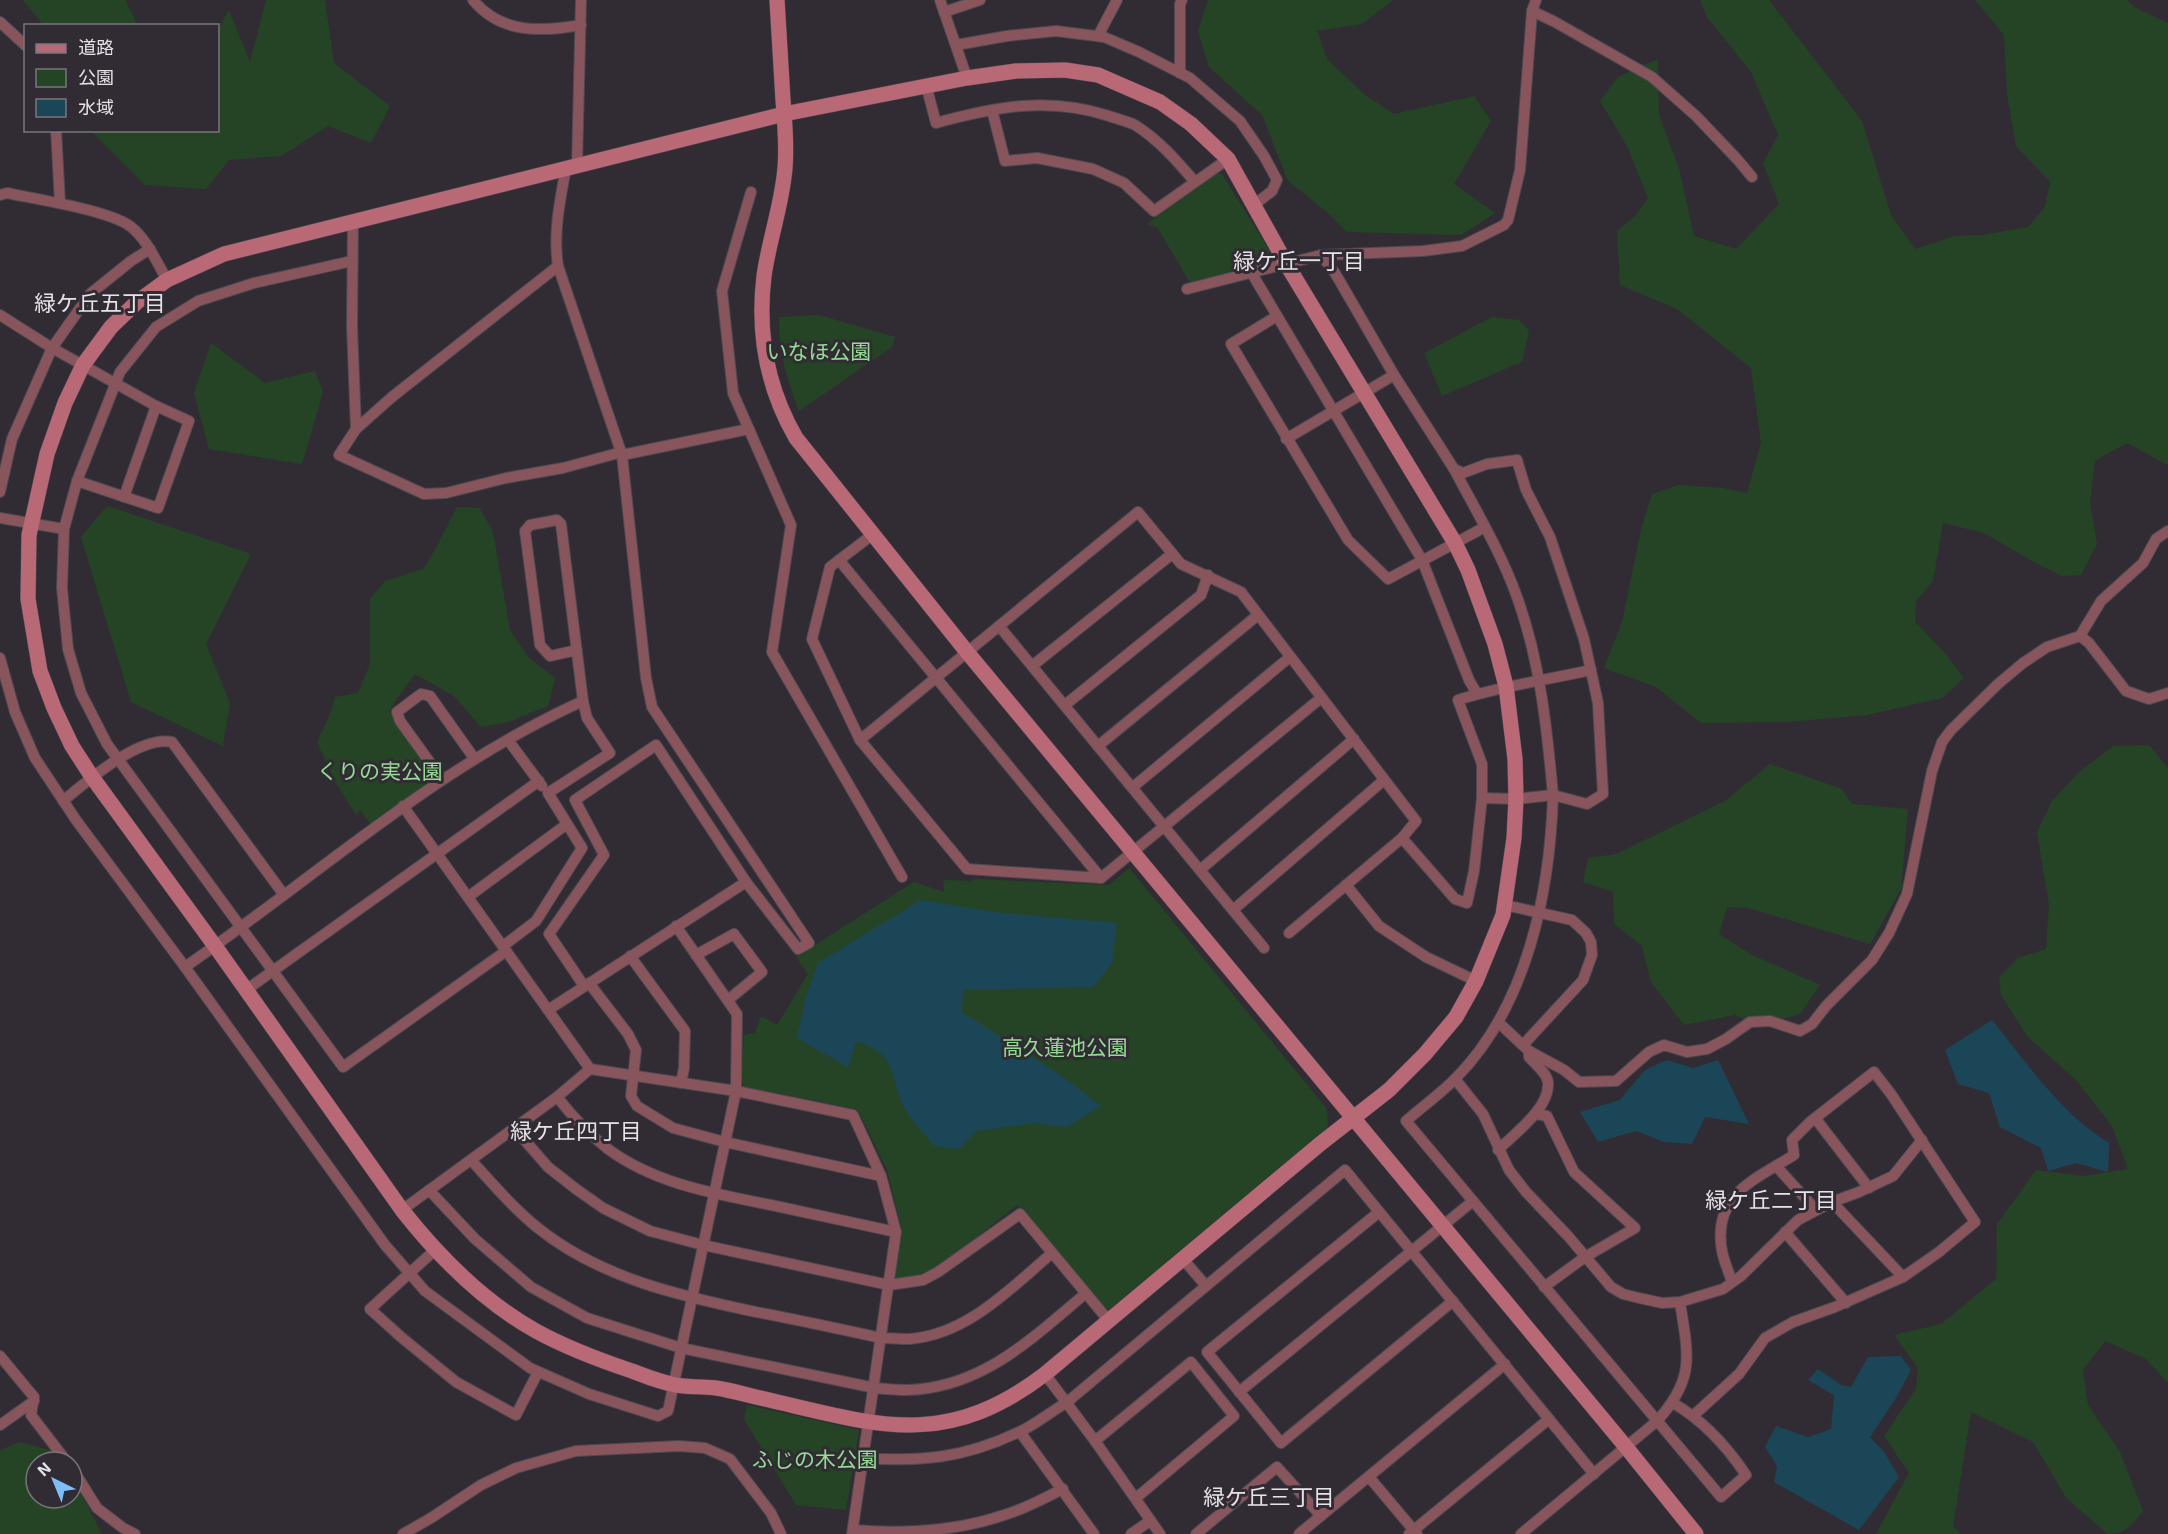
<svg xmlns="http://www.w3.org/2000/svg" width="2168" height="1534" font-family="'Exo 2','Noto Sans JP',sans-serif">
	<rect width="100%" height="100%" fill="#312c34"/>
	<g fill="#254425">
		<path d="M 23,0 L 125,0 L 138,25 L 43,25 Z"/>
		<path d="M 266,0 L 325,0 L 334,63 L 390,106 L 371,143 L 328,126 L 281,156 L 229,160 L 206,189 L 145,185 L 91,131 L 218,130 L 218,29 L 229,10 L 250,62 Z"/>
		<path d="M 1208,0 L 1393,0 L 1362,24 L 1317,31 L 1327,59 L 1365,95 L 1394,114 L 1474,96 L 1491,121 L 1454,184 L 1495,213 L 1461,235 L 1347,232 L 1327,212 L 1288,181 L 1262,115 L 1209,67 L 1198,31 Z"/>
		<path d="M 1700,0 L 1769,0 L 1862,121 L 1891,215 L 1915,249 L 1955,236 L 1982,235 L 2028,227 L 2045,207 L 2050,182 L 2016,146 L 2007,94 L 2004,35 L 1975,0 L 2127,0 L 2136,8 L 2168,23 L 2168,465 L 2127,443 L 2095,461 L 2090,502 L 2097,544 L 2081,575 L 2062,576 L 2032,561 L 1984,533 L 1943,523 L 1933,581 L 1916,601 L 1915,622 L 1944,652 L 1964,678 L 1942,698 L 1867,715 L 1787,722 L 1701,723 L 1656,687 L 1604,668 L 1622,622 L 1641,530 L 1652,494 L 1679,485 L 1723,488 L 1747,493 L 1761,443 L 1751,368 L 1677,309 L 1620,285 L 1617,231 L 1635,216 L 1648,198 L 1628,148 L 1600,101 L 1618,77 L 1658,59 L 1659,115 L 1679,168 L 1694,236 L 1736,249 L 1779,204 L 1763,163 L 1778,135 L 1751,72 L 1707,17 Z"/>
		<path d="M 1218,173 L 1222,174 L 1276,261 L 1274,264 L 1192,283 L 1189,281 L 1157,227 L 1147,224 Z"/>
		<path d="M 819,315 L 895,337 L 892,347 L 799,411 C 787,380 778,351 779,317 Z"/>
		<path d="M 1492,317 L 1519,320 L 1529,331 L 1522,362 L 1442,396 L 1424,353 Z"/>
		<path d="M 211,343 L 265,383 L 315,371 L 323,392 L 302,464 L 209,449 L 194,393 Z"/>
		<path d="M 107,506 L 251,554 L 206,644 L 230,703 L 223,746 L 131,702 L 81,537 Z"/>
		<path d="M 457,507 L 480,508 L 493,532 L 510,630 L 529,658 L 555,678 L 548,706 L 508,722 L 481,727 L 454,696 L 415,674 L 395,701 L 389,713 L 393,710 L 435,779 L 372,826 L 360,810 L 356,815 L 336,783 L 317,742 L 331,712 L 335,697 L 358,693 L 370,664 L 370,599 L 385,581 L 423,569 L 431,557 Z"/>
		<path d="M 2149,745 L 2168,768 L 2168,1383 L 2146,1359 L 2105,1341 L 2083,1370 L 2088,1405 L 2120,1452 L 2143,1511 C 2133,1524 2126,1534 2108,1534 L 2067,1499 L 2033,1442 L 1971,1412 L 1953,1526 L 1961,1534 L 1876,1534 L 1909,1473 L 1884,1436 L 1916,1389 L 1918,1368 L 1894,1335 L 1941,1324 L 1996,1279 L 1997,1224 L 2036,1170 L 2083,1176 L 2128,1169 L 2112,1126 L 2077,1081 L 2027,1036 L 2001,995 L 1999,977 L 2018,958 L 2046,949 L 2049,905 L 2037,832 L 2052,801 L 2080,771 L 2114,746 Z"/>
		<path d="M 1770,764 L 1842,789 L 1852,804 L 1908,809 L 1901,889 L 1870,944 L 1748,908 L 1727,907 L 1719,934 L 1752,955 L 1820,985 L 1800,1014 L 1758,1026 L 1735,1015 L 1684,1025 L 1651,982 L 1642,946 L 1614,924 L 1613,892 L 1583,882 L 1588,858 L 1616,854 L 1725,801 Z"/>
		<path d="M 1129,868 L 1327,1109 L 1328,1127 L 1110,1309 L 1104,1310 L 1017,1205 L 934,1271 L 906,1280 L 895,1279 L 902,1230 L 887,1170 L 859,1112 L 856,1109 L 745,1087 L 741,1082 L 744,1035 L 755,1033 L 761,1016 L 777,1025 L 808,974 L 796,957 L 914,882 L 944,892 L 943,880 L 972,881 L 972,879 L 1109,885 Z"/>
		<path d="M 747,1405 L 859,1430 L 846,1510 L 796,1505 L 744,1419 Z"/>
		<path d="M 20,1442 L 60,1453 L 65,1462 L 36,1462 L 36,1498 L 72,1498 L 72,1476 L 102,1534 L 0,1534 L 0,1450 Z"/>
	</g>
	<g fill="#1b4657">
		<path d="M 921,900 L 993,912 L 1117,923 L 1112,963 L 1093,987 L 963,990 L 962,1012 L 1065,1078 L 1101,1106 L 1067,1127 L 1033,1123 L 977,1131 L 959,1149 L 934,1146 C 924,1133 909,1119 903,1105 C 888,1071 899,1057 857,1041 L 849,1063 L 849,1068 L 797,1038 L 806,996 L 818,963 Z"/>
		<path d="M 1992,1020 C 2027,1063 2061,1114 2109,1143 L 2108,1172 L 2076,1163 L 2048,1171 L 2041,1148 L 2000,1127 L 1989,1093 L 1958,1084 L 1945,1050 Z"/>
		<path d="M 1667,1060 L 1693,1068 L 1718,1060 L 1749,1124 L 1705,1117 L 1692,1144 L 1664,1142 L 1636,1131 L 1598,1142 L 1580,1112 L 1620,1100 L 1645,1070 Z"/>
		<path d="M 1901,1356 L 1911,1370 L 1896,1398 L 1870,1437 L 1884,1452 L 1899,1477 L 1859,1530 L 1774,1482 L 1777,1466 L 1765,1447 L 1776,1426 L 1808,1437 L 1831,1429 L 1834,1395 L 1808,1380 L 1818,1369 L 1841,1385 L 1851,1387 L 1868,1357 Z"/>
	</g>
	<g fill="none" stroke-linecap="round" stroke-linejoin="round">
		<g stroke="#4e4951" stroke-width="12">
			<g id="street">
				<path d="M 473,0 C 501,34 541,32 581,25"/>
				<path d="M 940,0 L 967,78"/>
				<path d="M 1532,11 L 1555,22 L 1652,77 L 1696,116 L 1737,159 L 1752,177"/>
				<path d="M 944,12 L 980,0"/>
				<path d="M 0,22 L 26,46"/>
				<path d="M 1098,36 L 1117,0"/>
				<path d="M 956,45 L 1007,36 L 1056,31 L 1104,37 L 1139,52 L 1190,78 L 1240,121 L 1264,156 L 1277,180 L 1272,191 L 1254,205"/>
				<path d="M 1180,73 L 1180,4 L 1182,0"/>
				<path d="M 926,85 L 936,123 C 995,107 1048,96 1109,116 C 1117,119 1127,121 1135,125 C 1159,140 1177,161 1195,182"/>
				<path d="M 992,110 L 1005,161 L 1037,158 L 1093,169 L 1124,183 L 1154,211 L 1228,159"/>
				<path d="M 56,130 L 60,203"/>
				<path d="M 577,166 L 581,0"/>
				<path d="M 751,192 L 722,291 L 733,393 L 791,525 L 772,652 L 902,877"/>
				<path d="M 0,195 L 7,193 C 36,199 107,210 130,226 C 147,239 156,261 167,280"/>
				<path d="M 353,222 L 352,327 L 356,429"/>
				<path d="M 1321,255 L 1335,273 L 1394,375 L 1454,469 L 1463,473 L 1487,464 L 1517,460 L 1526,490 L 1550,537 L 1584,639 L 1598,703 L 1603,794 L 1587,804 L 1553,795 C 1550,893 1527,1007 1455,1079 C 1440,1094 1422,1107 1406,1121 L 1721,1497 L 1746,1475 C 1726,1445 1704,1421 1673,1403"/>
				<path d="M 352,261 L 254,283 L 198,301 L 156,327 L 120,372 L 77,481 L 64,529 L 62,588 L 68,649 L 81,693 L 107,744 L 343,1067 L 506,951"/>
				<path d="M 558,266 L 392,397 L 356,429 L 339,455 L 424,494 L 446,493 L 506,478 L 563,468 L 622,452"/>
				<path d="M 1251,272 L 1422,560 L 1469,680 L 1477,694"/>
				<path d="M 1187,289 L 1321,255 L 1423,251 L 1462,246 L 1504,225 L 1508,220 L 1520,170 L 1532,11 L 1536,0"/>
				<path d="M 0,315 L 52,348 L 156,406 L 189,421 L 158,508 L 77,481"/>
				<path d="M 1277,316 L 1231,344 L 1348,540 L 1388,579 L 1485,527"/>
				<path d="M 1286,439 L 1394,375"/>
				<path d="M 622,455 L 749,429"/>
				<path d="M 1454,469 C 1476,511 1501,552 1517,597 C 1540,661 1547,728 1553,795 L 1516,799 L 1482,798"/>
				<path d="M 0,492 L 12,439 L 52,348 L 90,294 L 131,261 L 150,249"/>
				<path d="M 124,497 L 156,406"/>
				<path d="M 0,518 L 64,529"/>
				<path d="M 872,535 L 830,567 L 812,639 L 860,740 L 967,869 L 1101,878 L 1321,698"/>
				<path d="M 839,560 L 1101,878"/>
				<path d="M 999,626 L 1264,948"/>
				<path d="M 2080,636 L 2089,643 L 2126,691 L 2149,699 L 2168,693"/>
				<path d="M 0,658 L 15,712 L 35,758 L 76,820 L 185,967 C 317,876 436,767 583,701"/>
				<path d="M 1032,666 L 1172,554"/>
				<path d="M 1065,705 L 1201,595 L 1208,575"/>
				<path d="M 508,740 L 542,786"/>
				<path d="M 860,740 L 1138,512 L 1181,564 L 1241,592 L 1416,821 L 1402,838 L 1289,933"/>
				<path d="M 1098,746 L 1258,615"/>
				<path d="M 442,779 L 400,721 L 397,712 L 421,694 L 430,696 L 474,758"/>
				<path d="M 1133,787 L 1290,657"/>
				<path d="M 63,801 C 87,781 140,735 172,742 L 284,895"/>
				<path d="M 403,806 L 590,1069 L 736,1091 L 853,1115 L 881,1176 L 896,1232 L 852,1534"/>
				<path d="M 1402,838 L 1455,899 L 1467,903 L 1474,871 L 1482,798 L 1482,764 L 1458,700 C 1501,686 1546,680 1591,670"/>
				<path d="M 1200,870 L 1354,739"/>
				<path d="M 1346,885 L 1379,926 L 1426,957 L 1476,981"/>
				<path d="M 468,897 L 567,824"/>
				<path d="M 1505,905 L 1572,920 L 1586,933 L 1591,942 L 1592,955 L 1583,980 L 1523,1045"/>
				<path d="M 1233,910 L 1384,780"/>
				<path d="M 503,946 L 536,921 L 582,848 L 548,793 L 610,753 L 587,718 L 583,701 L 561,524 L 557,520 L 530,525 L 525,531 L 540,645 L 550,656 L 577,650"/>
				<path d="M 696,955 L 734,934 L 762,972 L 728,1000"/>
				<path d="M 630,956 L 685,1031 L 684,1068 L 681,1083"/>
				<path d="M 185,967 L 385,1245 L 425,1291 L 530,1368 L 589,1394 L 658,1416 L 668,1411 L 736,1091 L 737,1014 L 676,926"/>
				<path d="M 589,983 L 628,1034 L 636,1050 L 631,1096 L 637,1106 L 673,1128 L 725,1142 L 881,1176"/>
				<path d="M 584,986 L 549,934 L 604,855 L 575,800 L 656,745 L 746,882"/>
				<path d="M 246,990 L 539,781"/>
				<path d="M 548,1010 L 746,882 L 798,949 L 809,943 L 652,707 L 646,678 L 622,455 L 558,266 C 553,233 560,200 566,168"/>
				<path d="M 1498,1022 L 1529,1051 L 1564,1070 L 1579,1082 L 1616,1081 L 1649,1052 L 1664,1045 L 1687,1052 L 1707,1049 L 1726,1039 L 1750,1022 L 1770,1021 L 1800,1031 L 1812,1024 L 1826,1006 L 1872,960 L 1889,933 L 1907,894 L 1932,771 L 1942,742 L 1951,730 L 1998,684 L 2023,663 L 2047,647 L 2080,636 L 2101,601 L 2143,563 L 2156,539 L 2168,531"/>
				<path d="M 1455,1079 L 1483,1114 L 1509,1170 L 1526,1192 L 1568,1236 L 1611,1287 L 1623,1294 L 1639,1298 L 1662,1303 L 1680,1302 L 1723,1289 L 1741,1276 L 1798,1220 L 1832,1202 L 1903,1277 L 1939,1252 L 1975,1222 L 1891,1094 L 1874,1072 L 1810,1122 L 1792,1140 L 1794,1155 C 1754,1180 1712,1195 1722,1251 C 1724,1262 1729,1272 1732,1282"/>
				<path d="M 557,1097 C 572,1116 589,1134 608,1149 C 655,1184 716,1194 771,1205 C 813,1214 854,1223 896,1232"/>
				<path d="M 1535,1114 L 1547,1116 L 1574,1172 L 1635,1228 L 1585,1257 L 1544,1287"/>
				<path d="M 1815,1118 L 1869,1188"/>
				<path d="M 514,1128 L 548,1167 L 576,1189 L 603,1208 L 650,1231 L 703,1245 L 889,1285 L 923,1280 L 938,1272 L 1020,1214 L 1109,1321"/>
				<path d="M 1498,1150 C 1514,1134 1550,1108 1548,1083 C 1548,1074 1535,1064 1529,1057 L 1529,1051"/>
				<path d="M 471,1160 C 492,1183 513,1208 538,1228 C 600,1278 680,1296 756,1312 C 798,1320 840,1329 881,1338 C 890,1338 900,1339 909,1339 C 967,1335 1011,1288 1052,1253"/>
				<path d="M 1776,1166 L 1816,1210"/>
				<path d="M 429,1190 L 475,1239 L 531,1287 L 587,1318 L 681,1348 L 875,1388 C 885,1389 896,1390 907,1390 C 982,1388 1031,1339 1085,1294"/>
				<path d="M 1832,1202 L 1859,1192 L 1893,1176 L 1922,1140"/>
				<path d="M 402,1210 L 557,1097 L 590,1069"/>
				<path d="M 1379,1212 L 1207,1352 L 1281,1443 L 1453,1301"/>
				<path d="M 1785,1232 L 1846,1303"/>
				<path d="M 435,1250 L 370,1309 L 401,1337 L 456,1382 L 516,1415 L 538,1372"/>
				<path d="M 1183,1259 L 1206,1286"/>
				<path d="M 0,1356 L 34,1397 L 31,1415 L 67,1462"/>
				<path d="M 1045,1374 L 1095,1441 L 1160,1534"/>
				<path d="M 1239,1392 L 1473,1201"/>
				<path d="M 1694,1415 L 1739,1374 L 1765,1338 L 1793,1322 L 1835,1307 L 1903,1277"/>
				<path d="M 0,1425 L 34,1401"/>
				<path d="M 1020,1432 L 1094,1534"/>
				<path d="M 1095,1441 L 1191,1362 L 1234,1416 L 1136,1498"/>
				<path d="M 862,1458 C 921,1462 965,1458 1019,1432 C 1035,1425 1050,1412 1066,1403 L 1345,1170 L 1594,1474"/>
				<path d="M 72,1468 L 97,1508 L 123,1528 L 135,1534"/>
				<path d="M 1369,1477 L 1417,1534"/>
				<path d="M 853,1530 C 904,1534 955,1532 1004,1515 C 1025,1509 1044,1498 1063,1489"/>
				<path d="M 403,1534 L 431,1518 L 481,1485 L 516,1468 L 576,1451 L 679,1446 L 705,1448 L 730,1459 L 771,1513 L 781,1534"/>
				<path d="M 1131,1534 L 1150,1521"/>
				<path d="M 1196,1534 L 1277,1467 L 1321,1516"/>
				<path d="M 1299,1534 L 1505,1364"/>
				<path d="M 1409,1534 L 1549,1419"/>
				<path d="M 1521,1534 L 1657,1421 C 1696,1378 1688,1355 1680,1302"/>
			</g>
		</g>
		<g stroke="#4e4951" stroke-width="16">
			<g id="secondary">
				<path d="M 777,0 C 779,33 781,67 783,100 C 785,123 787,146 785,168 C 782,205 769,240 764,276 C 757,334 767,388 796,438 L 967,652 L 1626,1447 L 1696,1534"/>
				<path d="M 1065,70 L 1098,75 L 1160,102 L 1191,124 L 1228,159 L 1287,265 L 1455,543 L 1468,570 L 1495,644 L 1506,686 L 1515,759 L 1516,799 L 1514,838 L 1503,915 L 1476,981 L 1456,1017 L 1425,1054 L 1389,1090 L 1320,1144 L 1045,1374 C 941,1453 872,1423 756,1397 C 743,1394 730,1390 716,1388 C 702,1386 686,1388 671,1384 C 658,1381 645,1376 632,1371 C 599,1360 567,1348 536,1331 C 484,1302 439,1257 402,1210 L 215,946 L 92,777 L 72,746 L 54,708 L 40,671 L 28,599 L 29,535 L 47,454 L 65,403 L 83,365 L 111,327 L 137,302 L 167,280 L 224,254 L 784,114 L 967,78 L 1016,71 Z"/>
			</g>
		</g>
		<use href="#street" stroke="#88555c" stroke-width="10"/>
		<use href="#secondary" stroke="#b96976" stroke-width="15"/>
	</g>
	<g text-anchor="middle" stroke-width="6" stroke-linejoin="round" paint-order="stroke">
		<g font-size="21" fill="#94db93" stroke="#312c34">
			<text x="819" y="359">いなほ公園</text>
			<text x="380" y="779">くりの実公園</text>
			<text x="1065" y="1055">高久蓮池公園</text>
			<text x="815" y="1467">ふじの木公園</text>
		</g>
		<g font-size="22" fill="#e6e2e7" stroke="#312c34">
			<text x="1299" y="269">緑ケ丘一丁目</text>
			<text x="100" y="311">緑ケ丘五丁目</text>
			<text x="576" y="1139">緑ケ丘四丁目</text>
			<text x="1771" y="1208">緑ケ丘二丁目</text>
			<text x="1269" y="1505">緑ケ丘三丁目</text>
		</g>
	</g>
	<rect x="24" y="24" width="195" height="108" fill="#312c34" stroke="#79757c" stroke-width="1.5"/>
	<rect x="36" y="44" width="30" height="9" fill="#b96976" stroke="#79757c" stroke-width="1.5"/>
	<text x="78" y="54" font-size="18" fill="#e6e2e7">道路</text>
	<rect x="36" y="69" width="30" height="18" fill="#254425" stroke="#79757c" stroke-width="1.5"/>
	<text x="78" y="84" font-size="18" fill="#e6e2e7">公園</text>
	<rect x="36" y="99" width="30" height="18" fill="#1b4657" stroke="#79757c" stroke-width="1.5"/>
	<text x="78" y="114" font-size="18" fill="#e6e2e7">水域</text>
	<g transform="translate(54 1480) rotate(317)"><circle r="28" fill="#312c34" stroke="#79757c" stroke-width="1.5"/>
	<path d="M0-4.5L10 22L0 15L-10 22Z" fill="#7dbef9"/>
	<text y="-9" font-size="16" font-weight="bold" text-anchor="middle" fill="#e6e2e7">N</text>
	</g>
</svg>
